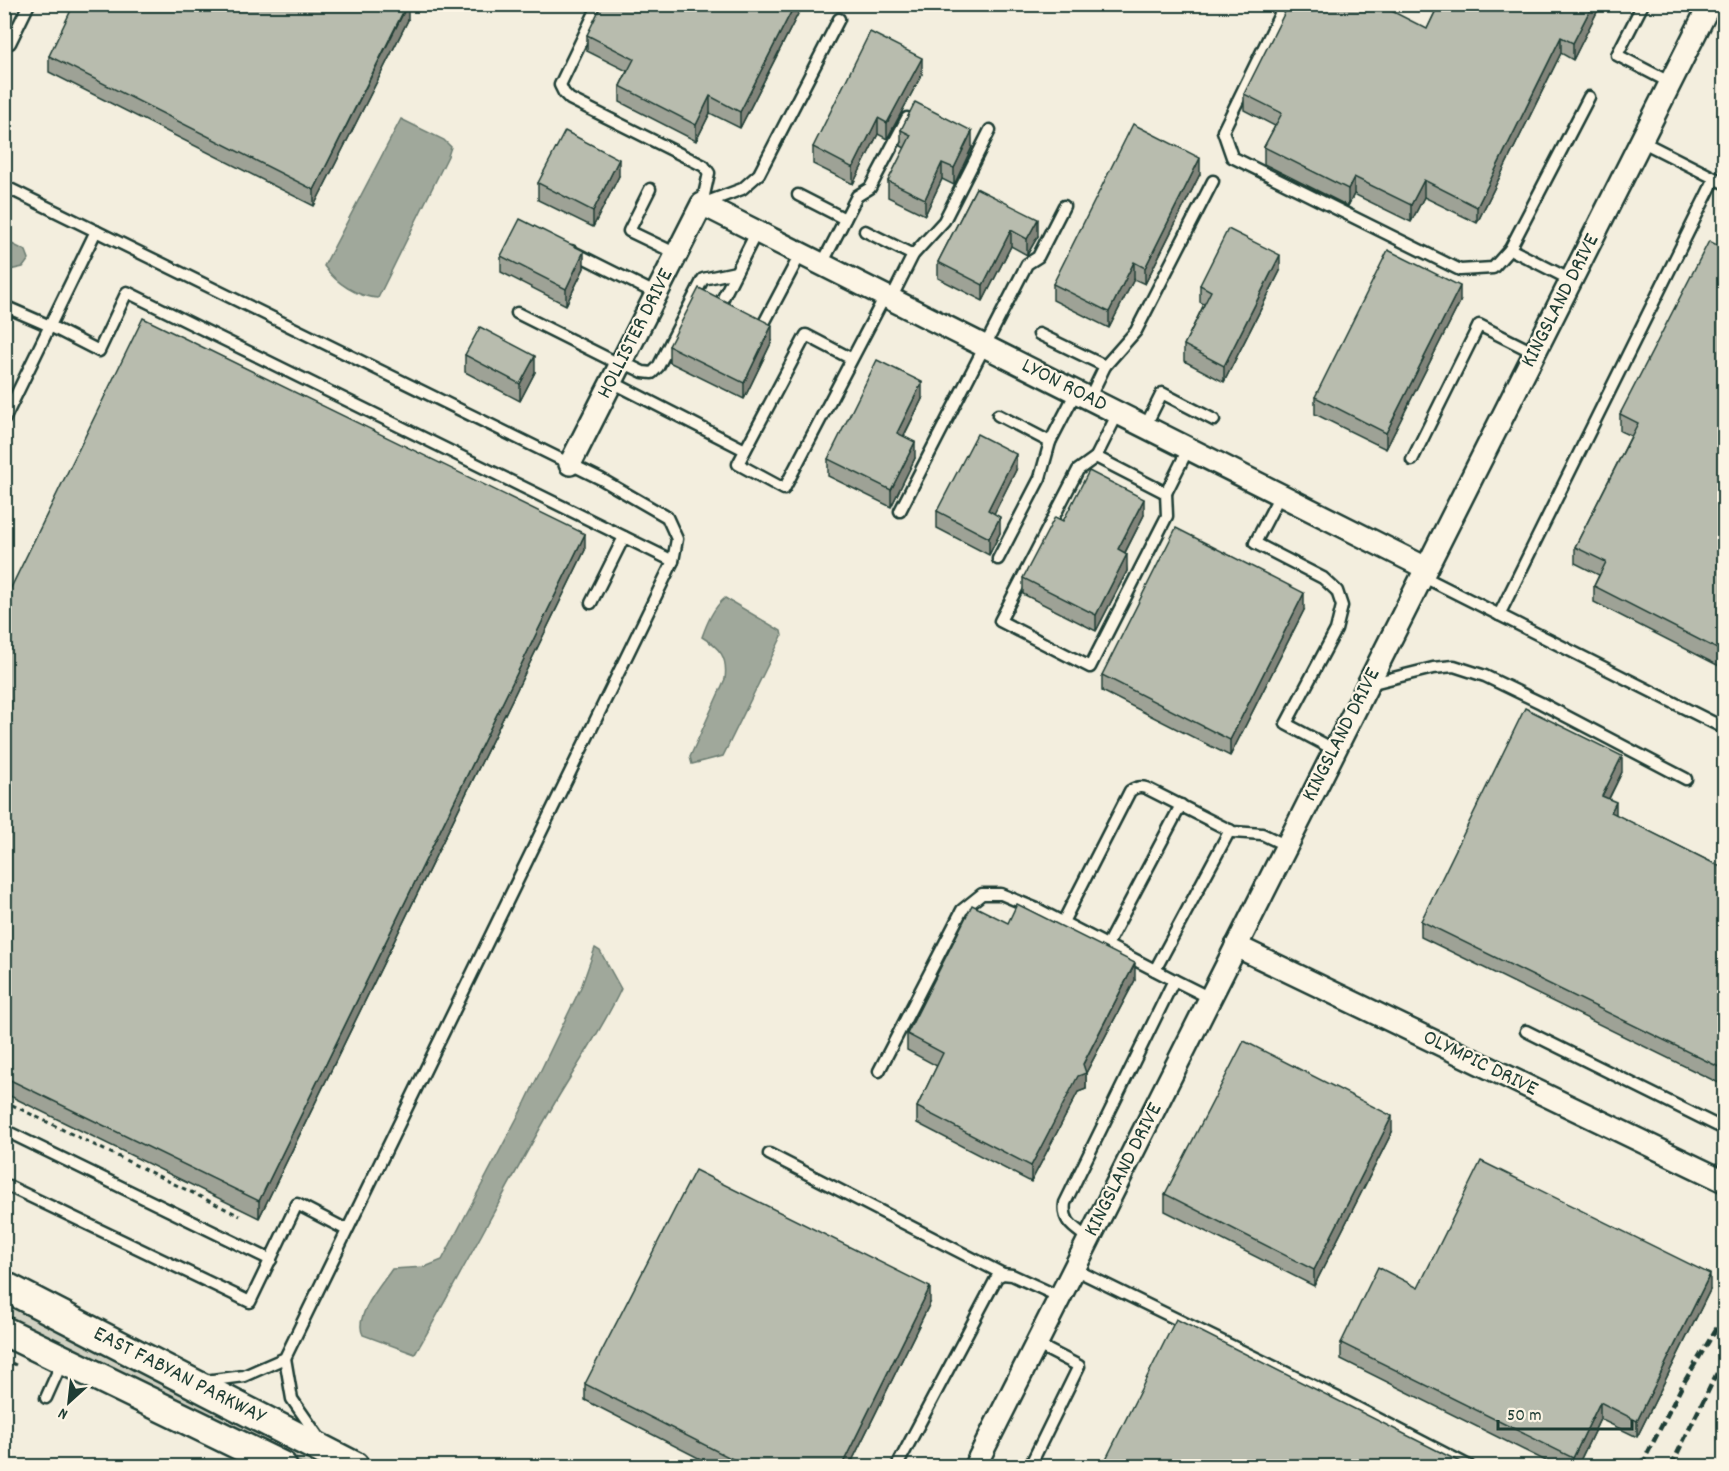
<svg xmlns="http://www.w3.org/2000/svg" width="1729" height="1471" font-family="Dekko,sans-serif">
  <rect width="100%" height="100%" fill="#f3eede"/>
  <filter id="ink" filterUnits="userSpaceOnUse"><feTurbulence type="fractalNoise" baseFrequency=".0167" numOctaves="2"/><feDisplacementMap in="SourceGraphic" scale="12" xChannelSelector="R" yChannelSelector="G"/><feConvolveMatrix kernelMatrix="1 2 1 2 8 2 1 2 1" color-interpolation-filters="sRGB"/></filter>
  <g filter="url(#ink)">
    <polygon fill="#d0d1c2" stroke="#78877b" stroke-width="1.5" points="4,1299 328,1466 308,1466 5,1318"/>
    <g fill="#a0a89b" stroke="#6c7d72" stroke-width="1.5">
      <path d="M401,119L444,140L451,147L448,156L378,298C357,297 336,283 324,266Z"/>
      <polygon points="4,240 26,251 29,259 23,267 5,271"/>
      <path d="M725,598L781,631L782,636L723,756L692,764L690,757L725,679C728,657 720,648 702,637C707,623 713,608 725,598Z"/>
      <path d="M595,948L600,951L621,989C603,1028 579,1062 557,1099C508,1183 464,1270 415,1354L363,1335C353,1316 382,1284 392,1269L425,1267L442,1260L525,1103L582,985Z"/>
    </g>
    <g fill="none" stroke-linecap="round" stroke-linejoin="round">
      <defs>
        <g id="lane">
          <polyline points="599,4 560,85 564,93 570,99 704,166 709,173 702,204 742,189 759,174 839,19"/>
          <polyline points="1285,4 1223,131 1232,157 1460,270 1493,268 1510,249"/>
          <polyline points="1643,4 1617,55 1671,83"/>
          <polyline points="10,43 29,4"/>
          <polyline points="1641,141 1724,183"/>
          <polyline points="4,186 601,479 667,517 677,539 673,561 285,1358 244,1376 205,1381"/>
          <polyline points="650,189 629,231 677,254"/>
          <polyline points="798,195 845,219"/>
          <polyline points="865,231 913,255"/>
          <polyline points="571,251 657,294"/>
          <polyline points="822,264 857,196 870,188 907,118"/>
          <polyline points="1571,280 1510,249 1589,97"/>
          <polyline points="891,299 913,255 944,221 990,130"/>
          <polyline points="720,304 757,231"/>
          <polyline points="4,306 50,326 99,351 127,292 673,561"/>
          <polyline points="517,313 621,365"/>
          <polyline points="763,325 801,253"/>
          <polyline points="1039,334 1105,366 1089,399"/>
          <polyline points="852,359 806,335 738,464 784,489 885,296"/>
          <polyline points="622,362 643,372 652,373 658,367 703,279 736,272"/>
          <polyline points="1105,366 1136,331 1213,181"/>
          <polyline points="612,382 745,450"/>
          <polyline points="1118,413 1096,457 1166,493 1188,449"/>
          <polyline points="998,415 1050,442 1076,392"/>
          <polyline points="4,420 96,231"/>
          <polyline points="1145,427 1162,393 1214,420"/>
          <polyline points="1096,457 1078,470 1000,621 1090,667 1167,516 1166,493"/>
          <polyline points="1412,460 1479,325 1535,353"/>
          <polyline points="1280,495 1255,543 1323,578 1337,591 1342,606 1336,630 1286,724 1335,750"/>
          <polyline points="900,511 1027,264 1038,257 1064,206"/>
          <polyline points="998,559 1040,478 1050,442"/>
          <polyline points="1422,576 1724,728"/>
          <polyline points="591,603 624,537"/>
          <polyline points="1499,615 1715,178"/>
          <polyline points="1369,684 1433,668 1454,666 1485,676 1541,703 1686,779"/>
          <path d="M1063,922L1130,791C1136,787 1140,786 1146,788L1233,832L1262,834L1287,846"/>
          <polyline points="1107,945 1181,805"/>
          <polyline points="1155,970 1230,830"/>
          <polyline points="1174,980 1210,998"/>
          <polyline points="1526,1031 1724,1129"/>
          <path d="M879,1071L962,910L982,894H1001L1037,909L1174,980L1065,1203C1062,1223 1075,1228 1089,1239"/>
          <polyline points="4,1130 271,1260"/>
          <polyline points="769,1154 1003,1274"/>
          <polyline points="4,1184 250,1302 297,1204 347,1230"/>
          <polyline points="1074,1269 1336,1397 1469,1466"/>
          <polyline points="285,1358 292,1399 319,1438"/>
          <polyline points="46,1398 63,1360"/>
          <polyline points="897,1466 997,1277 1003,1274 1012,1275 1060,1297"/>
          <polyline points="1030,1466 1079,1366 1036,1344"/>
        </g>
        <g id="street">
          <polyline points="570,464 702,204 1426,568"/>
          <polyline points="1236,946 1724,1181"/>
          <polyline points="975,1466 1710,4"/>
        </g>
        <g id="secondary">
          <polyline points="4,1286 354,1466"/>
          <polyline points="4,1331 282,1466"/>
        </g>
      </defs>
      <use href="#lane" stroke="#1f3d34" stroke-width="15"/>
      <use href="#street" stroke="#1f3d34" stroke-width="26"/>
      <use href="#secondary" stroke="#1f3d34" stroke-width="33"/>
      <g stroke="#1f3d34" stroke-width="3" stroke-dasharray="4.5 4.5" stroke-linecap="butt">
        <polyline points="4,1101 240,1216"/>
        <polyline points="4,1359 16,1365"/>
      </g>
      <use href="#lane" stroke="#fcf5e5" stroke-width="10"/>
      <use href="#street" stroke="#fcf5e5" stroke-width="21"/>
      <use href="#secondary" stroke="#fcf5e5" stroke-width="28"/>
      <g stroke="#1f3d34" stroke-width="4.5" stroke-dasharray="9 4.5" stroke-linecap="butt">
        <polyline points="1641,1466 1683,1384 1724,1316"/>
        <polyline points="1671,1466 1724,1359"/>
      </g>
    </g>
    <g fill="#9ea296" stroke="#1f3d34" stroke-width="1.5">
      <polygon points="803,4 740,128 710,113 696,141 620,102 620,86 627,71 587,51 587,35"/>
      <polygon points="1439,4 1601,4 1573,60 1561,53 1477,223 1424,197 1411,222 1354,194 1348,206 1264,164 1264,147 1275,126 1244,110 1244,94 1427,29"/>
      <polygon points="408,20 314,206 49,72 49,56"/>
      <polygon points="922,74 887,139 878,134 853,184 813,164 813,147"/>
      <polygon points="901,130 972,147 954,185 942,179 925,215 888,197 888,181 905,148 901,146"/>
      <polygon points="1200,174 1145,284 1134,279 1109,328 1053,300 1053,284"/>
      <polygon points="619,176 593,227 538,200 538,183"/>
      <polygon points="976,188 1038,236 1027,255 1011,246 983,301 938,278 938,262"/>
      <polygon points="1725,249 1725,669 1594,602 1594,586 1599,575 1575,563 1575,547 1631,436 1620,431 1620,414"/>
      <polygon points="501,256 584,268 566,305 501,272"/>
      <polygon points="1280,271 1224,382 1184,361 1184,345 1204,304 1200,302 1200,285"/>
      <polygon points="1460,302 1386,449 1315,414 1315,397"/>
      <polygon points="772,341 744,399 669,362 669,346"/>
      <polygon points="465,355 535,372 520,401 465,372"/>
      <polygon points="922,399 904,436 915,458 891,507 828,476 828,459"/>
      <polygon points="1016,470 994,513 1000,533 989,555 937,528 937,511"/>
      <polygon points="1144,515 1125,553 1127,571 1096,631 1023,594 1023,578 1063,521"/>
      <polygon points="585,550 259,1218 4,1093 4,602"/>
      <polygon points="1304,610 1230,756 1102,691 1102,675"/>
      <polygon points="1622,772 1609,799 1616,815 1725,869 1725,1086 1421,937 1421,921"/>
      <polygon points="1008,923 1135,980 1086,1073 1086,1089 1078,1092 1031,1182 917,1123 917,1107 937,1066 907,1050 907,1034"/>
      <polygon points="1392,1132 1314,1286 1165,1211 1165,1194"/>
      <polygon points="1418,1288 1710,1290 1637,1437 1600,1419 1577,1467 1558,1467 1341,1359 1341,1343"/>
      <polygon points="930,1303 849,1467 716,1467 585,1400 585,1384"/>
    </g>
    <g fill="#81847a" stroke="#1f3d34" stroke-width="1.5">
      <polygon points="408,4 408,20 314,206 314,190"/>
      <polygon points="795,4 803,4 740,128 740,112"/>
      <polygon points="1593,4 1601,4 1573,60 1573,43"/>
      <polygon points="1561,37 1561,53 1477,223 1477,207"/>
      <polygon points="922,58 922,74 887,139 887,123"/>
      <polygon points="710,96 710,113 696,141 696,125"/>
      <polygon points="878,118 878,134 853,184 853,168"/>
      <polygon points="972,131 972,147 954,185 954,168"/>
      <polygon points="1200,158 1200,174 1145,284 1145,268"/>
      <polygon points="619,159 619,176 593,227 593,211"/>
      <polygon points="942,163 942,179 925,215 925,199"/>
      <polygon points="1354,177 1354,194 1348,206 1348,189"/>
      <polygon points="1424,180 1424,197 1411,222 1411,205"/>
      <polygon points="1038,219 1038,236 1027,255 1027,239"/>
      <polygon points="1011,230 1011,246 983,301 983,285"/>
      <polygon points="584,251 584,268 566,305 566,289"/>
      <polygon points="1280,255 1280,271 1224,382 1224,366"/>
      <polygon points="1134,262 1134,279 1109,328 1109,312"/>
      <polygon points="1460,286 1460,302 1386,449 1386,433"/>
      <polygon points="772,325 772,341 744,399 744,383"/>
      <polygon points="535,356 535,372 520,401 520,384"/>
      <polygon points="922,382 922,399 897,449 897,433"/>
      <polygon points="915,442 915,458 891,507 891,490"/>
      <polygon points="1016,454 1016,470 988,526 988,510"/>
      <polygon points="1144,499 1144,515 1118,566 1118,549"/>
      <polygon points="1000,517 1000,533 989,555 989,538"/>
      <polygon points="585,534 585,550 259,1218 259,1201"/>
      <polygon points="1127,554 1127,571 1096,631 1096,615"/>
      <polygon points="1304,593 1304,610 1230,756 1230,740"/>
      <polygon points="1622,756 1622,772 1602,812 1602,796"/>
      <polygon points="1616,802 1616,818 1611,812"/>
      <polygon points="1135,963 1135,980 1086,1073 1086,1089 1078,1092 1031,1182 1031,1166"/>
      <polygon points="1392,1116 1392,1132 1314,1286 1314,1270"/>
      <polygon points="1710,1274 1710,1290 1637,1437 1637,1421"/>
      <polygon points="930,1287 930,1303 849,1467 841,1467"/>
      <polygon points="1600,1402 1600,1419 1577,1467 1573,1467 1573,1458"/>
    </g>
    <g fill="#b8bcae" stroke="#1f3d34" stroke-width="1.5">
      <polygon points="74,4 407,4 314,190 49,56"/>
      <polygon points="602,4 795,4 740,112 710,96 696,125 620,86 634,59 587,35"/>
      <polygon points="1289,4 1378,4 1427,29 1439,4 1593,4 1573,43 1561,37 1477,207 1424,180 1411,205 1354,177 1348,189 1264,147 1282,113 1244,94"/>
      <polygon points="870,32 922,58 887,123 878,118 853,168 813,147"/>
      <polygon points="915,102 972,131 954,168 942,163 925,199 888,181 911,135 901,130"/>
      <polygon points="1133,124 1200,158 1145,268 1134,262 1109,312 1053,284"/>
      <polygon points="565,131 619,159 593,211 538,183"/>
      <polygon points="976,188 1038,219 1027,239 1011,230 983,285 938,262"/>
      <polygon points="520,219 584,251 566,289 501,256"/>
      <polygon points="1228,229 1280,255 1224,366 1184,345 1211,291 1200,285"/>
      <polygon points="1709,241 1725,249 1725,653 1594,586 1606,562 1575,547 1638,423 1620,414"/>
      <polygon points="1388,250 1460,286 1386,433 1315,397"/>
      <polygon points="699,288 772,325 744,383 669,346"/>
      <polygon points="143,318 585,534 259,1201 4,1077 4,602"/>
      <polygon points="480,327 535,356 520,384 465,355"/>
      <polygon points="877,360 922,382 897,433 915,442 891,490 828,459"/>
      <polygon points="977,434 1016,454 988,510 1000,517 989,538 937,511"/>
      <polygon points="1089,471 1144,499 1118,549 1127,554 1096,615 1023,578 1055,517 1063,521"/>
      <polygon points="1176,528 1304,593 1230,740 1102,675"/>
      <polygon points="1525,708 1622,756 1602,796 1616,802 1611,812 1725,869 1725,1070 1421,921"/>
      <polygon points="1017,904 1135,963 1083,1064 1086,1073 1078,1076 1031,1166 917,1107 943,1053 907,1034 972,905 1008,923"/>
      <polygon points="1244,1041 1392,1116 1314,1270 1165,1194"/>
      <polygon points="1481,1161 1710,1274 1637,1421 1600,1402 1573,1458 1341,1343 1378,1267 1418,1288"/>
      <polygon points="695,1170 930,1287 841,1467 748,1467 585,1384"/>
      <polygon points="1176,1319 1470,1467 1102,1467"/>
    </g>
  </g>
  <g text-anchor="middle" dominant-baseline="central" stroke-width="4.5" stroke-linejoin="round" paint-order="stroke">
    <g font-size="22" fill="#1f3d34" stroke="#fcf5e5">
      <text transform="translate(1561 301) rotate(-63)">KINGSLAND DRIVE</text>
      <text transform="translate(636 334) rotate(-63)">HOLLISTER DRIVE</text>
      <text transform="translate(1064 386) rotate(27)">LYON ROAD</text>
      <text transform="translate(1342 735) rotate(-63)">KINGSLAND DRIVE</text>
      <text transform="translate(1480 1064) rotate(26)">OLYMPIC DRIVE</text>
      <text transform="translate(1124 1170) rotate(-63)">KINGSLAND DRIVE</text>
      <text transform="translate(179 1376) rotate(27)">EAST FABYAN PARKWAY</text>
    </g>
  </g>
  <rect width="1729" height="1471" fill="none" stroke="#fcf5e5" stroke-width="24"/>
  <rect x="12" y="12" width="1705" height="1447" fill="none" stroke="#1f3d34" stroke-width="2" filter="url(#ink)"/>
  <g transform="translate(69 1402) rotate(207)" stroke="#fcf5e5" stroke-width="4.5" paint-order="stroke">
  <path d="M0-4.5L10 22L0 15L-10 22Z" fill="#1f3d34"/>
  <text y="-9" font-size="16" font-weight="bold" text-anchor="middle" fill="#1f3d34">N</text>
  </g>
  <path d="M1498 1420v9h134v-9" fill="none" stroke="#1f3d34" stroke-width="3"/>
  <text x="1507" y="1420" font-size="18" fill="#1f3d34" stroke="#fcf5e5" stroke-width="4.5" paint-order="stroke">50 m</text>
</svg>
